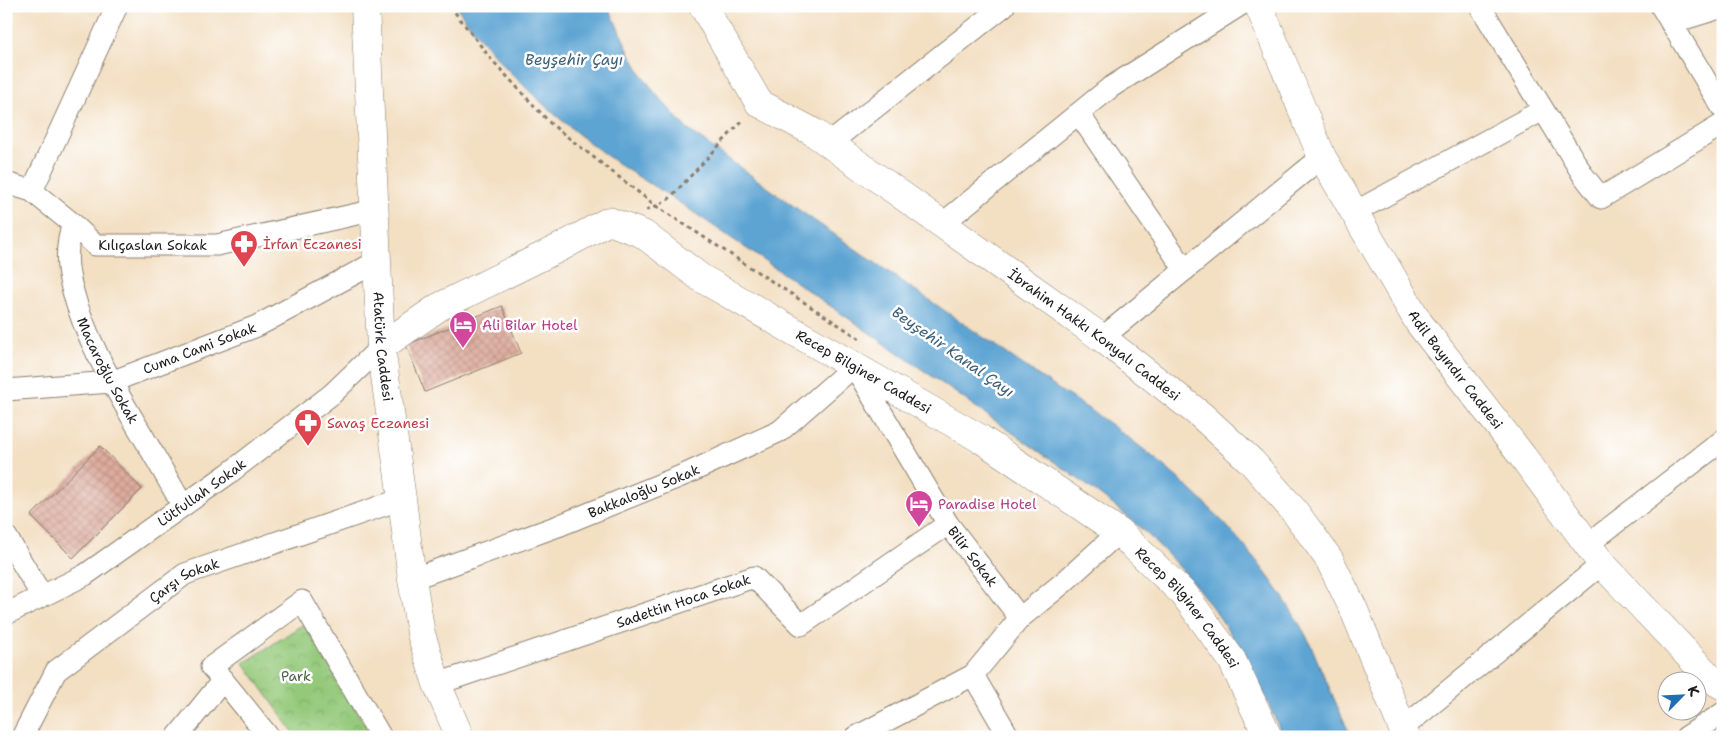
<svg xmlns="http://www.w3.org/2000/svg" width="1729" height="743" font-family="'Shantell Sans',sans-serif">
  <defs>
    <pattern id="park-crowns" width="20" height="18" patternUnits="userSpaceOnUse" patternTransform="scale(1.25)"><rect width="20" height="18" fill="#94c97a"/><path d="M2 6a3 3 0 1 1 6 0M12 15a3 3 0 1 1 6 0" fill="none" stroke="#7fac69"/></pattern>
    <pattern id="building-cross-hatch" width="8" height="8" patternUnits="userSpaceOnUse" patternTransform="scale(1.25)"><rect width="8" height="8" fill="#ddac9d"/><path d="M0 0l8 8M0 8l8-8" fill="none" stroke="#bd9387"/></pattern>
  </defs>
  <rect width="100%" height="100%" fill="#fff"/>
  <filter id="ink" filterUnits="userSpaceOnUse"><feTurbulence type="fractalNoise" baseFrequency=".02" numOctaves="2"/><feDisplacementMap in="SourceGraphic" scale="10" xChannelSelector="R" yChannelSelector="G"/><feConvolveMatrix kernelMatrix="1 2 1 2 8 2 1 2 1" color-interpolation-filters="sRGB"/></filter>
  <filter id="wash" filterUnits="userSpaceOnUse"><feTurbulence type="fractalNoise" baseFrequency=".0096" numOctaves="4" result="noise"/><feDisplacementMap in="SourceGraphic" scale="20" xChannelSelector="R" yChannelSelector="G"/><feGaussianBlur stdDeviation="1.12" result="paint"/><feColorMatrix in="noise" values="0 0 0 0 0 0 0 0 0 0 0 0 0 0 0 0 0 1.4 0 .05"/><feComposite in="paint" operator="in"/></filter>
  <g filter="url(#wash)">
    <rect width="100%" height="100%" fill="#f3dfc2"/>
    <polygon fill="url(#park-crowns)" stroke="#58724b" points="305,623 372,737 297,737 244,663"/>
    <path fill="#5da4d3" stroke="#3c6078" d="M456,6H608L630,54L641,73L655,93L687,129L799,210L1058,389C1156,451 1247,529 1304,632C1311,643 1315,656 1320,667C1330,690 1341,714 1351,737H1283C1254,669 1222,611 1170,557C1123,506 1063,469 1007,429C900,353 791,279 683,205C664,192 645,181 626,169C565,128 497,67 456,6Z"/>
    <g id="blocks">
      <g fill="url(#building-cross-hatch)">
        <polygon points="502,306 521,353 425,392 406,345"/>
        <polygon points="100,446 142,489 73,558 31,516"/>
      </g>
    </g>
  </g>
  <g filter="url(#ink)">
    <use href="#blocks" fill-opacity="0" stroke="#887e6f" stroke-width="1"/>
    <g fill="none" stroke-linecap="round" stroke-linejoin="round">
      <defs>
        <g id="minor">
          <polyline points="1480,6 1583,175 1601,198 1723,124"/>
          <polyline points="1661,6 1723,109"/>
          <polyline points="1671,23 1723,7"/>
          <polyline points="1079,114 1185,270"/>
          <polyline points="830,143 1004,6"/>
          <path id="s1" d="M6,183L32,191L73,224L95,245H217L375,210"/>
          <polyline points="32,191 117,6"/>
          <polyline points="1353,213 1543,110"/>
          <path id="s2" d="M73,224C66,244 66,267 72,288C84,334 108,376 131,416C149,446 166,476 183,506"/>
          <polyline points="942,224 1111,87 1239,6"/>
          <polyline points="1102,338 1322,157"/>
          <path id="s3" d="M6,390L111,382L257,326L378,261"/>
          <polyline points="6,536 42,596"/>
          <polyline points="1587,545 1723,440"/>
          <path id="s4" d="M412,579L558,526L686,474L780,431L854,366L948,524L1020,618L973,675L1009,737"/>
          <path id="s5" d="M6,614L85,575L228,474L332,394L381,347"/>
          <polyline points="1020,618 1064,582 1119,532"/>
          <polyline points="223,680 211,667 302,601 381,737"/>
          <path id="s6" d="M437,684L754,577L801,625L948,524"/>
          <polyline points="1403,728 1602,564"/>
          <path id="s7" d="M22,737L56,671L185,574L402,499"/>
          <polyline points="177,737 223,680 269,737"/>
          <polyline points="856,737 973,675"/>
          <polyline points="1686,737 1723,713"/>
        </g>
        <g id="tertiary">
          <path id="s8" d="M703,6L759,103L813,132L1102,338L1202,416L1252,462L1295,512L1329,559L1354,610L1406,737"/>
          <path id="s9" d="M381,347L439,307L561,247L609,221L643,234L701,278L981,439L1119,532L1184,594L1232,660L1268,737"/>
        </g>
        <g id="secondary">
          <path id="s10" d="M365,6L381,347L402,499L412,579L421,634L437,684L460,737"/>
          <path id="s11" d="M1259,6L1322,157L1419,323L1523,457L1602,564L1711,679L1723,686"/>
        </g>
      </defs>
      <use href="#minor" stroke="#887e6f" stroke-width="23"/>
      <use href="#tertiary" stroke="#887e6f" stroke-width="29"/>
      <use href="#secondary" stroke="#887e6f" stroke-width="29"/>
      <g stroke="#887e6f" stroke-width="3" stroke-dasharray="4 4" stroke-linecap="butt">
        <polyline points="450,6 491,59 551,124 656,206 862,340"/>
        <polyline points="646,210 656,206 669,199 743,120"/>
      </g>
      <use href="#minor" stroke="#fff" stroke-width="21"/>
      <use href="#tertiary" stroke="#fff" stroke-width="28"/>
      <use href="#secondary" stroke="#fff" stroke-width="28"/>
    </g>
  </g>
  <defs>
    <symbol id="pharmacy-pin" viewBox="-11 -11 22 30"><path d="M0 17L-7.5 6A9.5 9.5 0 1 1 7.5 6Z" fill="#e0444e" stroke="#fff"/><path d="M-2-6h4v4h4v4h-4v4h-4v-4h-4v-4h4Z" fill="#fff"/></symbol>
    <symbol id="hotel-pin" viewBox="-11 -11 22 30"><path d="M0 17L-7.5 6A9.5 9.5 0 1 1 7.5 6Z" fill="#d1479c" stroke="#fff"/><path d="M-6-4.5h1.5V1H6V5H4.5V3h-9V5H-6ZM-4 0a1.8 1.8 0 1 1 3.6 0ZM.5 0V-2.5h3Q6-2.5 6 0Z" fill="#fff"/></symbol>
  </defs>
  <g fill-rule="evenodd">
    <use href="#pharmacy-pin" x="228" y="228" width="32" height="43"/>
    <use href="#hotel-pin" x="447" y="309" width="32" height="43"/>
    <use href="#pharmacy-pin" x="292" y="407" width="32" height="43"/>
    <use href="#hotel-pin" x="903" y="488" width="32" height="43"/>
  </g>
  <g text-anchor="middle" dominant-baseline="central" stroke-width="5" stroke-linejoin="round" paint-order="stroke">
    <g font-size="14" fill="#1c1c1c" stroke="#fff">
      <text stroke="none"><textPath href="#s1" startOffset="168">Kılıçaslan Sokak</textPath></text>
      <text stroke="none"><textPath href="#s8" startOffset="520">İbrahim Hakkı Konyalı Caddesi</textPath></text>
      <text stroke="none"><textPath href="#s10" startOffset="341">Atatürk Caddesi</textPath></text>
      <text stroke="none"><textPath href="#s3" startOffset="200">Cuma Cami Sokak</textPath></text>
      <text stroke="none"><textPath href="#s11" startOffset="415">Adil Bayındır Caddesi</textPath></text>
      <text stroke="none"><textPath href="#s2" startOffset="155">Macaroğlu Sokak</textPath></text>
      <text stroke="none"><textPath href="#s9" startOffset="558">Recep Bilginer Caddesi</textPath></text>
      <text stroke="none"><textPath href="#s4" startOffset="248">Bakkaloğlu Sokak</textPath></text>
      <text stroke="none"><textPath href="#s5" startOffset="231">Lütfullah Sokak</textPath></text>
      <text stroke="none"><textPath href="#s4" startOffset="720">Bilir Sokak</textPath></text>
      <text stroke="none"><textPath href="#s7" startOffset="232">Çarşı Sokak</textPath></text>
      <text stroke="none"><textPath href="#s6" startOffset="260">Sadettin Hoca Sokak</textPath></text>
      <text stroke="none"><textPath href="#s9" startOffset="962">Recep Bilginer Caddesi</textPath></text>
    </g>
    <g font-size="14" fill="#be3a42" stroke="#fff" text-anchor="start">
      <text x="263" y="244">İrfan Eczanesi</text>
      <text x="327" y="423">Savaş Eczanesi</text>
    </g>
    <g font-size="14" fill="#b23c85" stroke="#fff" text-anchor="start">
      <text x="482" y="325">Ali Bilar Hotel</text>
      <text x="938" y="504">Paradise Hotel</text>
    </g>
    <g font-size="14" fill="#4c6142" stroke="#fff">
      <text x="296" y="676">Park</text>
    </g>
    <g font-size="15" font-style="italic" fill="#3c6078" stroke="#fff">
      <text x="574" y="60">Beyşehir Çayı</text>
      <text transform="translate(953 352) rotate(35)">Beyşehir Kanal Çayı</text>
    </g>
  </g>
  <rect width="1729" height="743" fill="none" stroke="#fff" stroke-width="25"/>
  <g transform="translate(1682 696) rotate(66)"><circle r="24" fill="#ffffff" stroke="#a4a4a4"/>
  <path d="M0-4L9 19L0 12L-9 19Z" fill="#1f6fb2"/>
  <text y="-8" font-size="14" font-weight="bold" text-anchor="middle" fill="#1c1c1c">K</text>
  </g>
</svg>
